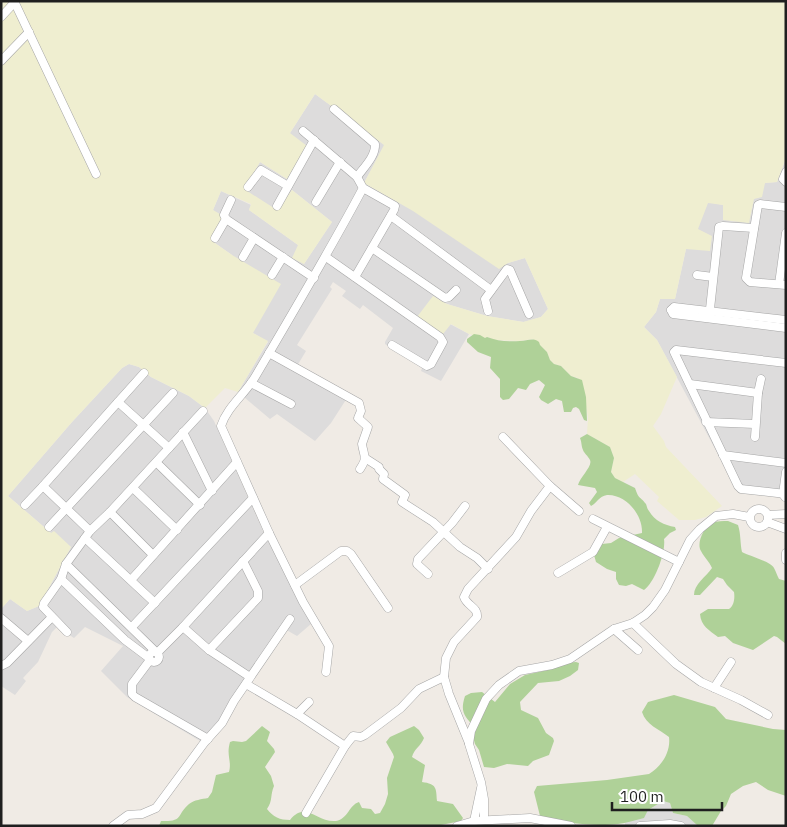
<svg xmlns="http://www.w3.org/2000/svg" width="787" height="827" font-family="'IBM Plex Sans',sans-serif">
  <rect width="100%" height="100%" fill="#f0ebe5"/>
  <g fill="#dddcdc">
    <polygon points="315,94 385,145 364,183 508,263 525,258 548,309 541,317 524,322 487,316 447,304 433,296 450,324 469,334 441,381 421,371 422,368 385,344 385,342 393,328 363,305 360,309 342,296 346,291 333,282 330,287 332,289 297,345 306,351 297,366 349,395 331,423 315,441 277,414 270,419 238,392 268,342 253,333 232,255 212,241 223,221 213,210 221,191 251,205 249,210 298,245 304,264 332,222 292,190 277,211 243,189 260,162 287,179 290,133"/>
    <polygon points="786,158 786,496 738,492 657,340 644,327 656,312 660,299 675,299 686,249 697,229 708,202 723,205 754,199 765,183 777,182"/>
    <polygon points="129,364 139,367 151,377 189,396 205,408 214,421 263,531 311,624 297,636 283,628 220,722 200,741 127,697 101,671 123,646 85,627 74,638 57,627 52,632 38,662 23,678 26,681 15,695 1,686 1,609 10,599 27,611 39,606 71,547 51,533 8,496 72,422 122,368"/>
    <polygon points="663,801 670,803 673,813 687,816 698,826 625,826 625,822 632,820"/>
  </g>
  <polygon fill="#efeed0" points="1,1 786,1 786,158 777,182 765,183 762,197 754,199 749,223 723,220 723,205 708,203 698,229 712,236 710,251 686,249 675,299 660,299 656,312 644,327 657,340 677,377 661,414 653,426 664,441 666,447 722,506 706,517 695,520 679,520 657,501 659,497 635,474 623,482 615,478 611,472 614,458 610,447 587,434 588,417 585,401 586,397 578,378 571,376 561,366 554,364 550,360 547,352 533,339 519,341 494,340 488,337 486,339 469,334 451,324 443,334 417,317 433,296 447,304 487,316 523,322 541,317 548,309 525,258 508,263 499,269 413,211 364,183 384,145 315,94 290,133 307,146 287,179 260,162 244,189 277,210 292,190 332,222 304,264 292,258 298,245 249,210 251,204 221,191 213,210 220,214 223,221 212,241 232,255 281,284 253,333 268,341 238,392 225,388 205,408 189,396 151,377 139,367 129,364 122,368 72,422 8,496 51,533 54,531 71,547 39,606 27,611 10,599 1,609"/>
  <g fill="#afd198">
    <path d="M474,334L480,335L485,338L487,337C497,341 509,342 520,341C527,341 533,337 539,342L540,345L547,352L550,360L554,364L561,366L571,376L582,380L586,397L587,421L584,420L579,409L576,407L573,408L571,412H564L562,401L556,399L548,404L541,400L539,397L545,385L539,380L530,384L526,390L518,388L509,399L503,400L500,397V379L490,368L491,357L478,352L467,342V339Z"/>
    <path d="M587,434L610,447L614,458L611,472L615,478L635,488C639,500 640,496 646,504C647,506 647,509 649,511C655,521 664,525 675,527L676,530L670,533L664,539C666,552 655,582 644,590L632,584L626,586L619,585L616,579V572L607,569L596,562L594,555L602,544L611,543L619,538L642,533C643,515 626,494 607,495C599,496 597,503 591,506L589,503L597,492L595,488L578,485C580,477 593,466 590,460C588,456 584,453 583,450C581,445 582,443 580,438Z"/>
    <path d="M728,521L738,525C741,534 740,543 742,552C749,556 770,561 774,568C776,572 777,575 779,579L786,581V644L777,637L774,636L753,650L733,643L725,636L718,637C709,630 701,626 700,614L708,609H729C734,606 735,598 734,592L727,585L723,579L717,577L700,595H694C694,584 706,577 712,568C709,561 704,557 701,551C696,543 704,527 712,523C717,521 723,521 728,521Z"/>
    <path d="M576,662L579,663L578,670L570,676L559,681L538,683L520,702L521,710L538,718L546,733L553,738L554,741L549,755L533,761L528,766L507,764L494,768L484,767L479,750L475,744L473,737L474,727C464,715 460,712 465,696L471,693L482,692L495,702L510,684L525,675L552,669L565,663Z"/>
    <path d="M674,695L715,707L726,719L773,729L786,730V796L768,790L756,782L743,786L731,794L726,806L721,811L712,826H698L687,816L673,813L670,803L663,801L648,810L644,818C635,820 626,823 618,824C595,827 562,823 540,816L534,792L537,786L607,780L649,774C661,767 671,752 669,737C659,729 646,725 642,712L648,702Z"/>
    <path d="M262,726L270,732L267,741L274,749L275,752L265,767L271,776L274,786C270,795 273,800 267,809C273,817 280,820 290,820C306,800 317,823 336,821C348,819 349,805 359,802L362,808L371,809L375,814L380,813L385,804L388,794L387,778L394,757L393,754L386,742L390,737L414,726L419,730L424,738C421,746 414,749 412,757L425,765L422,782C437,784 436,788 437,801L453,804L463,818L461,821L436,826H159L161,821C184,822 176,815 189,804C194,800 202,799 208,798L212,792L216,775L229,772C232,760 226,756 230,742L233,741L242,742L246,741Z"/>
  </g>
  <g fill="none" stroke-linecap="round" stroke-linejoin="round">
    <defs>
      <g id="minor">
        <polyline points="14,1 96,174"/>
        <polyline points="1,17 14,3"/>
        <polyline points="1,61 29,32"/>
        <path d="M334,109L375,144C376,156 364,167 357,177"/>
        <polyline points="303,131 357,177 363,188 395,206 394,210 355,277"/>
        <polyline points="786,172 783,179 786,182"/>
        <polyline points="248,187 261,170 288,186"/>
        <polyline points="231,200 224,215 226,219 314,278"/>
        <polyline points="316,202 340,162"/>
        <polyline points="277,206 314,140"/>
        <polyline points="786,207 760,204 758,205 746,278 750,282 786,285"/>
        <polyline points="391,216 491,290"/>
        <polyline points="215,238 226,219"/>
        <polyline points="372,248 445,298 449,297 456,290"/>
        <polyline points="243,257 254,238"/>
        <polyline points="326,257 440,337 443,342 431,364 427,366 392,345"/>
        <polyline points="272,275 283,257"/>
        <polyline points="697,275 713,277"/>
        <polyline points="779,284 786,233"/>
        <polyline points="671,310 673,314 786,328"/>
        <polyline points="671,310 674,307 786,320"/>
        <polyline points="488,311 485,299 507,269 510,270 529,314"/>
        <polyline points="709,318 719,227 723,226 754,228"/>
        <path d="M269,353L359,403L361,411L358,418L368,427L362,444C364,457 368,457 360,469"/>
        <polyline points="786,363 676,350 674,352 738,486 741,489 786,494"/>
        <polyline points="251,383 291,404"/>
        <polyline points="690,384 758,393"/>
        <polyline points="118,402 144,373"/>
        <polyline points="706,422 755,424"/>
        <polyline points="183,432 212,491"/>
        <polyline points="755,437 758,393 761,379"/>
        <polyline points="723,455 786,463"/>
        <polyline points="365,458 379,467 379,469 384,474 383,479 405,495 402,502 433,522 460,547 477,558 488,569"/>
        <polyline points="157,463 200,505"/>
        <polyline points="550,486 579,511"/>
        <polyline points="133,488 177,530"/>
        <polyline points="785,497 783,494 786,472"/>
        <polyline points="25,505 43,486"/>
        <circle cx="759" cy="518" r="9"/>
        <polyline points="110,512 153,555"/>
        <polyline points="768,515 786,514"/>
        <polyline points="593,519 679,562"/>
        <polyline points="767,522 786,529"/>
        <polyline points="49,527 173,393"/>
        <polyline points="90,531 43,486 118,402 169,448"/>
        <path d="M269,533L221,426C227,407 245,394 255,377C292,314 329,252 363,188"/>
        <polyline points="85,538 155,603"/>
        <polyline points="786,553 786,560"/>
        <polyline points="66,564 156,652"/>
        <polyline points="558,573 593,552 607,527"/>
        <polyline points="428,574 417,564 418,559 452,523 465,506"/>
        <polyline points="61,579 125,640 149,658"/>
        <polyline points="131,580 237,462"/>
        <polyline points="295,585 341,551 347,551 351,554 388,608"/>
        <polyline points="1,618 28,641"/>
        <polyline points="633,623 676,664 701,682 741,700 768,715"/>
        <polyline points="132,627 253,498"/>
        <polyline points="183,627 209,650 250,677"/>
        <polyline points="614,629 638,650"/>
        <polyline points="67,632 43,607 44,603 61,579 66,564 90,531 110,512 203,411"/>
        <polyline points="209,650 258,598 258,591 243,561"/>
        <circle cx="154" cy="657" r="5"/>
        <polyline points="157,653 183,627 269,533 303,602 329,646 326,672"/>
        <polyline points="150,660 132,684 132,694 135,697 208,739"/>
        <polyline points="1,666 7,663 52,617"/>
        <polyline points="246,684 297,714 345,746"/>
        <polyline points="714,688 731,662"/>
        <polyline points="297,714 309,702"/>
        <path d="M469,743L449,694L444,677L446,658L454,642L477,617C478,607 467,606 464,597L468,589L516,537L531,511L550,486L503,437"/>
        <polyline points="306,813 345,746 353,736 361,737 365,735 401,708 419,689 444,677"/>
        <polyline points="484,820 484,799 481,782 469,744 471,731 486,699 499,685 519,671 552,665 570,659 614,629 633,623 645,615 653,607 665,590 690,540 700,529 716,516 733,514 749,517"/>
        <polyline points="474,821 481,788"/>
        <polyline points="113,826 128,815 142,814 156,808 204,743 222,723 234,701 290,619"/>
        <polyline points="457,826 474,821 530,818 571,826"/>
        <polyline points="640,826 670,824 681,826"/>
      </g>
    </defs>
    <use href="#minor" stroke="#a6a6a6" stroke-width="9"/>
    <use href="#minor" stroke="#fff" stroke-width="8"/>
  </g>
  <rect width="787" height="827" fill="none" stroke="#1f1f1f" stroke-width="5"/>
  <path d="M612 802v8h110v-8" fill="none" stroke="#1f1f1f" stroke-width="2.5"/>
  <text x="620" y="802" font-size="15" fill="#1f1f1f" stroke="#ffffff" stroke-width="4" paint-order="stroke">100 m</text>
</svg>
